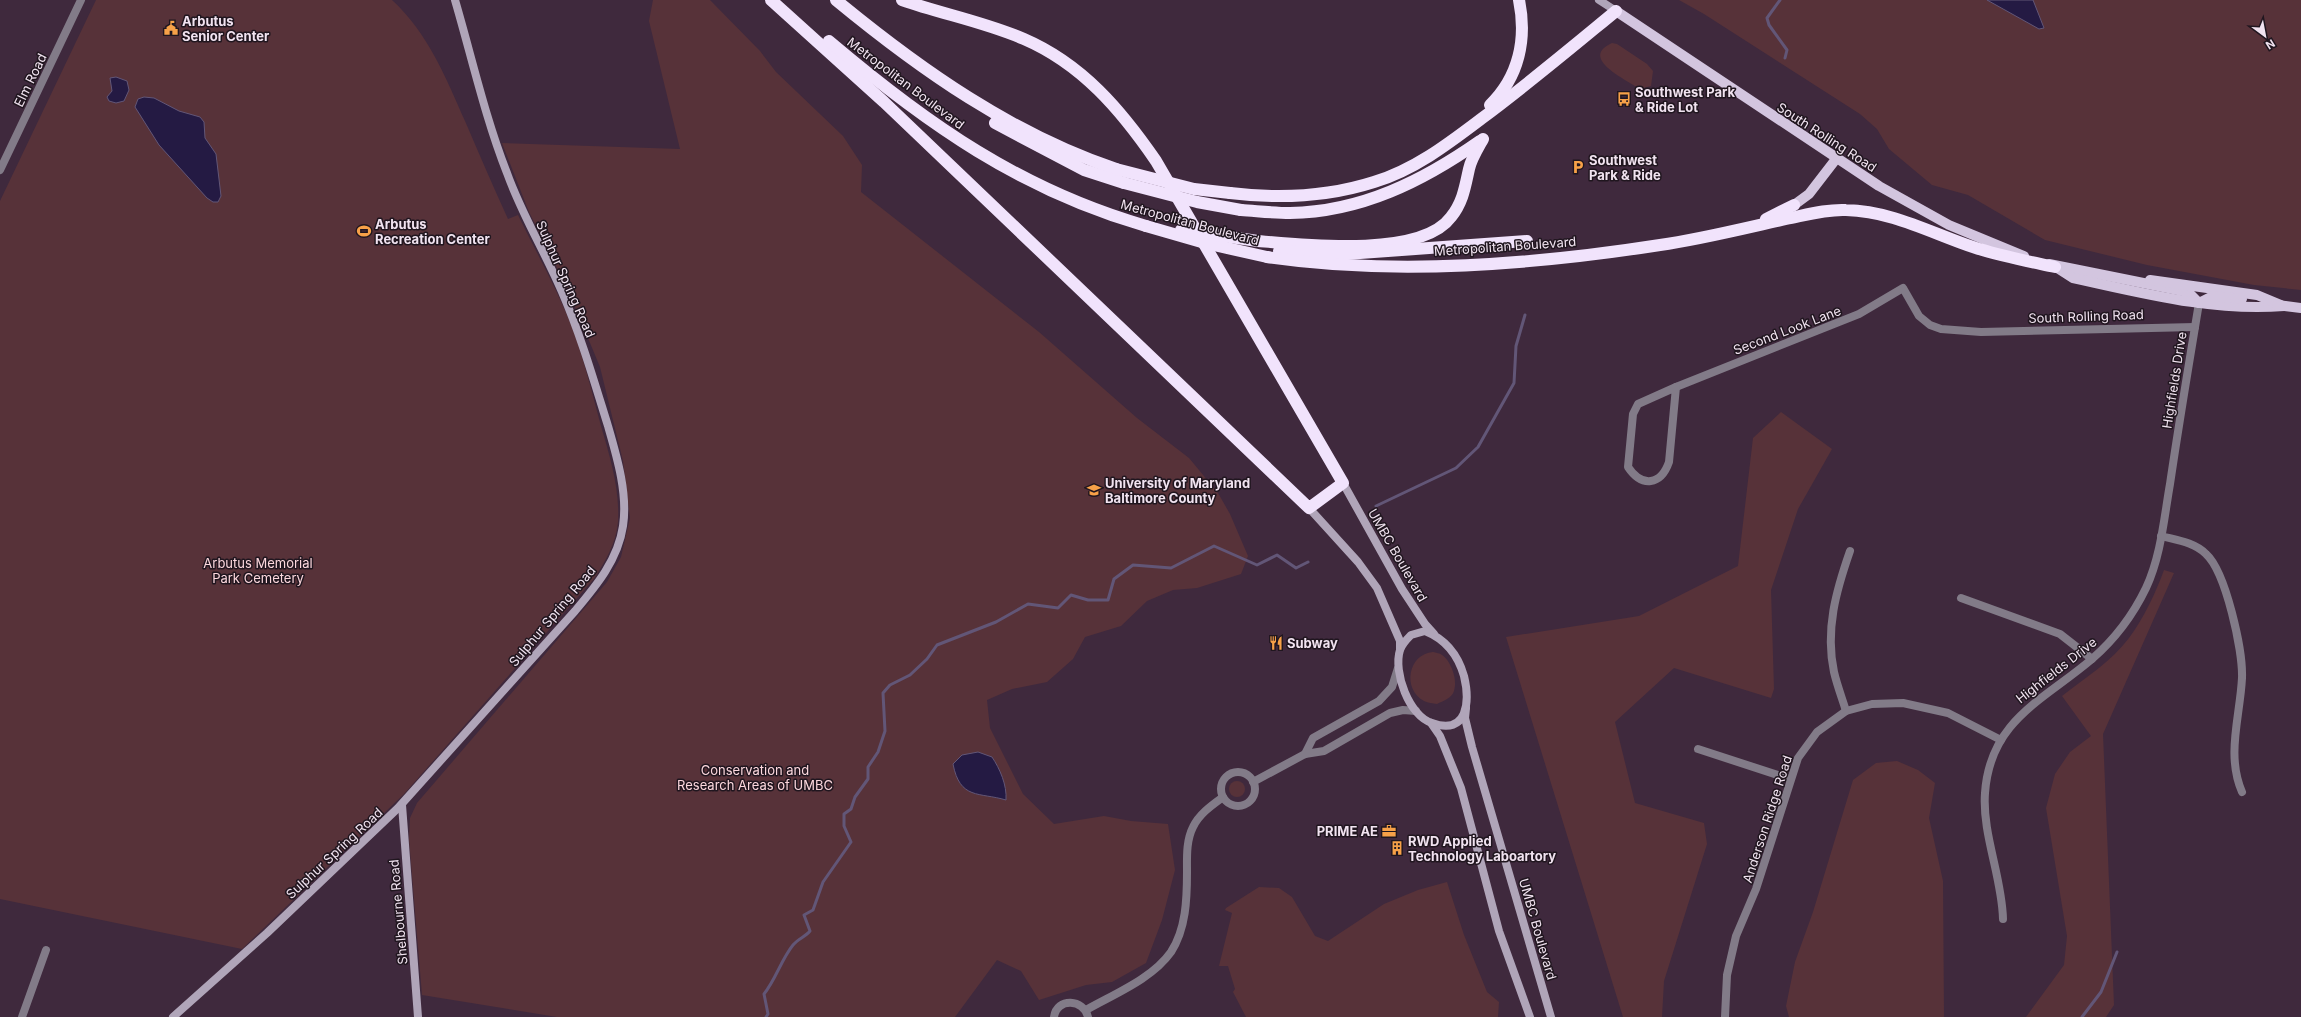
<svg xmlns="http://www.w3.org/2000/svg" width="2301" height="1017" font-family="Inter,sans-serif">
  <rect width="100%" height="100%" fill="#3f293d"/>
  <g fill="#573239">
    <path d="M96,0H392C428,33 446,78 465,121C479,154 493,186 508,219L518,215C536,252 557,289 572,327C584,359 592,393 601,426C610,457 620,489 618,522C616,544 605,562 593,580L404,794L242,949L0,899V201Z"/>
    <polygon points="653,0 710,0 760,51 776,72 843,136 862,165 861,192 1039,332 1137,418 1189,458 1218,493 1230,514 1248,556 1241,574 1197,588 1173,590 1147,601 1121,626 1085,637 1073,659 1047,682 1012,689 987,700 990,728 1023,794 1054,824 1104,816 1131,821 1168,824 1175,870 1162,920 1146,963 1112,982 1086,985 1039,1000 1021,971 997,960 955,1017 557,1017 422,995 409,839 410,818 417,803 607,582 621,557 630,518 623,461 600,367 568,290 529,212 502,143 680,149 649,21"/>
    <polygon points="1679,0 2301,0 2301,290 2254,285 2147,265 2045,240 1968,195 1932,185 1889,149 1877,129 1860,114 1704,14"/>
    <path d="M1612,43L1617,44L1647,64L1653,71L1651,86L1640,89C1627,80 1578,58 1612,43Z"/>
    <polygon points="1781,412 1832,449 1798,509 1771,590 1774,689 1771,698 1674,668 1615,722 1635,803 1704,823 1707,844 1664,981 1662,1017 1623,1017 1506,637 1639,616 1738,566 1753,438"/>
    <path d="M2164,570L2174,573L2103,734L2114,1005L2106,1017H2026L2064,965L2067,936L2046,808L2055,774L2070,752L2091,736L2062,696C2085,678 2112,661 2129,638C2144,618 2156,592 2164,570Z"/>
    <path d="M1433,652C1436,653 1440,653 1442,655C1451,661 1458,680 1454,691C1452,698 1443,701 1437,704C1433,703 1428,703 1424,701C1402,689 1408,654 1433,652Z"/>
    <polygon points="1897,761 1918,770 1935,783 1929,818 1943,881 1944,1017 1789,1017 1786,1006 1795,962 1813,912 1853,780 1876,763"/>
    <circle cx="1237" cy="789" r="8"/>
    <polygon points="1447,882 1464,935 1487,992 1499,1002 1498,1017 1246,1017 1233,992 1235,989 1228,966 1219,966 1232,913 1225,910 1226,908 1259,887 1279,888 1292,897 1315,936 1328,941 1384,904 1418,890"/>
  </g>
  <g fill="#241a43" stroke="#625677">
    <polygon points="1987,0 2033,0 2044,28 2039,29"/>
    <polygon points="116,77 127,81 129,90 124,101 116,103 109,101 107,97 112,91 110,78"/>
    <polygon points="144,97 154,98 179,111 200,117 204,122 205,138 216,154 221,196 218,202 213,202 207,198 159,145 135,107 138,99"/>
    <path d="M978,752L992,757C1000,769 1007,785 1006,800C979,792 960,800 953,764L962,755Z"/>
  </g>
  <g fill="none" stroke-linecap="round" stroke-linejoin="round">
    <g stroke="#625677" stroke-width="3">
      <polyline points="1780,0 1767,18 1769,25 1787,50 1785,58"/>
      <polyline points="1376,506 1456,468 1478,447 1514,383 1516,346 1525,315"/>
      <path d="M766,1017L768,1014L764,994C776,979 781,960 793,945C798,939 805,937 810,931L804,915L813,910L823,882L851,842L844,826V814L851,809L855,797L868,779V767L878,752L885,731L883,693L890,685L910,675L927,659L937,645L996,622L1028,604L1058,608L1071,595L1088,600H1108L1114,579L1133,565L1171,568L1214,546L1257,565L1277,555L1296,568L1308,562"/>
      <polyline points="2082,1017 2101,992 2117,952"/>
    </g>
    <g stroke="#827b88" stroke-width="8">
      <polyline points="0,170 81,0"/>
      <polyline points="1676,387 1859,314 1903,288 1919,316 1930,325 1941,329 1981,332 2195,327"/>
      <path d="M1676,387L1669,462C1661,485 1642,488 1628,467L1633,414L1638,404Z"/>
      <path d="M2161,536C2176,540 2194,542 2206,554C2226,572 2243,651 2242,678C2240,717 2226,755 2242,792"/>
      <polyline points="1961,598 2060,634 2092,659"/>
      <path d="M1846,711C1842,698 1837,685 1834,672C1825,630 1836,591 1850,551"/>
      <polyline points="1698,749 1790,779"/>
      <polyline points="1305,754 1313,738 1379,701 1392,687 1398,668"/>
      <circle cx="1238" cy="789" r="17"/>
      <polyline points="1253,782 1305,754 1324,751 1390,713 1403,710 1416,711"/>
      <path d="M2003,919C2002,877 1982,834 1985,793C1990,720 2044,700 2092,659C2115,639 2133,615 2146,588C2161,556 2164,518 2170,484C2179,423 2189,363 2199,303"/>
      <path d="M1086,1010C1114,994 1152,979 1171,952C1186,929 1187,899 1187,872C1187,857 1186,841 1193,827C1199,814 1212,805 1223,797"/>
      <polyline points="22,1017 46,950"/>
      <path d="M1054,1017C1057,997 1084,999 1088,1017"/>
      <polyline points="1725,1017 1727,975 1736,936 1756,889 1798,758 1817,732 1846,711 1872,704 1903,703 1948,713 2001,740"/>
    </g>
    <g stroke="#b0a5b9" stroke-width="8">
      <polyline points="1599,0 1616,11"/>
      <polyline points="1343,483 1402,589 1425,624 1434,634"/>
      <polyline points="1309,508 1358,562 1377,588 1400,641 1400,649"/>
      <path d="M1425,631C1445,639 1458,655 1464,676C1470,701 1468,736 1432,723C1409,716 1393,672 1400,650C1402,644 1407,639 1411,635Z"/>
      <polyline points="1466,708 1465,718 1472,747 1551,1017"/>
      <polyline points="1431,723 1440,736 1461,788 1499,931 1530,1017"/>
      <polyline points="402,805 418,1017"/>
      <path d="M173,1017L267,933L398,808L575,611C596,586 618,560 623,526C628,494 617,457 608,426C594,381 581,336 562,292C545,252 522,215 507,173C485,117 472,58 455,0"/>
    </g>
    <g stroke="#d3c5df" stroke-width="10">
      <polyline points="1616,11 1879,186 1949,225 2024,256"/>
      <polyline points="1794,205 1809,194 1836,159"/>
      <polyline points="2049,264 2188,292 2199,303"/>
      <path d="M2059,269L2073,278C2142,293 2214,312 2284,306"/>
      <polyline points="2150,280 2257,295 2281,305"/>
      <polyline points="2199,303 2213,296 2242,299"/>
      <polyline points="2277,305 2301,308"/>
    </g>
    <g stroke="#f1e3fc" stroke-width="12">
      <path d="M771,0L884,102L1309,508L1343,483L1156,161C1121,110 1082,64 1024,39C985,22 942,14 902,0"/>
      <path d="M836,0C921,70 1012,134 1116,169"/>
      <path d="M829,41C927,124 1021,190 1146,226"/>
      <path d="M1490,105C1519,77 1527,39 1519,0"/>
      <polyline points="995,123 1084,170 1124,183"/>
      <path d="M1230,193C1279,199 1327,197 1374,182C1414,170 1448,144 1481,119C1527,85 1571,48 1616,11"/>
      <path d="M1241,210C1257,211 1274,213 1290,213C1361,212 1423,181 1480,141"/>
      <polyline points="1766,219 1794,205"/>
      <path d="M1258,241C1303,245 1421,258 1451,217C1463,202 1465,187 1469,169C1471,159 1478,148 1483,139"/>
      <polyline points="1279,251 1346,254 1527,241"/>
      <path d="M1267,257C1395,276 1532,265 1660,245C1702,239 1745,228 1786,219C1806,215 1826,209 1846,210C1892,211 1931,233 1973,247C2000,256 2027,261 2055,267"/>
    </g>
    <g stroke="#f1e3fc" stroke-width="12">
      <polyline points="1116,169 1194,189 1230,193"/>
      <polyline points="1124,183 1197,202 1241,210"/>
      <polyline points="1146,226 1205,243 1267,257"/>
      <polyline points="1181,230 1258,241"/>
    </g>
  </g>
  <defs>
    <symbol id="civic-bare" viewBox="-9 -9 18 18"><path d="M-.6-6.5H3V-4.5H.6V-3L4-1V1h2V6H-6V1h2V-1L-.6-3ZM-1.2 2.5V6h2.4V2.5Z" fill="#f7a148" stroke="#20161f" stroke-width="2.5" paint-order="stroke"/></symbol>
    <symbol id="bus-bare" viewBox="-9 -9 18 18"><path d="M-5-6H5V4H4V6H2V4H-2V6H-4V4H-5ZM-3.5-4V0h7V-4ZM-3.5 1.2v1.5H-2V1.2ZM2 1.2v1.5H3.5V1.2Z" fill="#f7a148" stroke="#20161f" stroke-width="2.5" paint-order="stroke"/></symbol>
    <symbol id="parking-bare" viewBox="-9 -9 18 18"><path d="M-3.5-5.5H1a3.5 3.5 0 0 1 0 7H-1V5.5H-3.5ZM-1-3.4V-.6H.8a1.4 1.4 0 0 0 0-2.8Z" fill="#f7a148" stroke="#20161f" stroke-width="2.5" paint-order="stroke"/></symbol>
    <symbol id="stadium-bare" viewBox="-9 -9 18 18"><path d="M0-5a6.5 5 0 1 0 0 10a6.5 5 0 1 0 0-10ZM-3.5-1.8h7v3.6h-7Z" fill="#f7a148" stroke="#20161f" stroke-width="2.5" paint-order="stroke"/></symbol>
    <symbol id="university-bare" viewBox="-9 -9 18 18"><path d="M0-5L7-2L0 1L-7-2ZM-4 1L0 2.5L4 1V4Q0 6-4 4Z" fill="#f7a148" stroke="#20161f" stroke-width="2.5" paint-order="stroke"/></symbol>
    <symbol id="restaurant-bare" viewBox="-9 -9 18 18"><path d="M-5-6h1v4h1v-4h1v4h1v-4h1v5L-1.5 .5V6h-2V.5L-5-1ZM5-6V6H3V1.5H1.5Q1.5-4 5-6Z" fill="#f7a148" stroke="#20161f" stroke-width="2.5" paint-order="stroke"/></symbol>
    <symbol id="office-bare" viewBox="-9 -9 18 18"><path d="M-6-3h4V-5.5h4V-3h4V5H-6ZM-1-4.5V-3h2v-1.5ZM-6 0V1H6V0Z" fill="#f7a148" stroke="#20161f" stroke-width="2.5" paint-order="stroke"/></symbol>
    <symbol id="building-bare" viewBox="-9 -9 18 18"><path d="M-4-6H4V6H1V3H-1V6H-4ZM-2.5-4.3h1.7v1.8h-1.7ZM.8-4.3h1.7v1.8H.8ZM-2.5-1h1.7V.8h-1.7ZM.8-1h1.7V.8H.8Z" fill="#f7a148" stroke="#20161f" stroke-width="2.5" paint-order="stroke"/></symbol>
  </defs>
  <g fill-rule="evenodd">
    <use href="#civic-bare" x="161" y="18" width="20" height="20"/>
    <use href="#bus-bare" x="1614" y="89" width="20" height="20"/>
    <use href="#parking-bare" x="1568" y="157" width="20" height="20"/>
    <use href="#stadium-bare" x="354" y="221" width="20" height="20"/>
    <use href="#university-bare" x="1084" y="480" width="20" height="20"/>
    <use href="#restaurant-bare" x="1266" y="633" width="20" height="20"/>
    <use href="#office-bare" x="1379" y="821" width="20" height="20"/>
    <use href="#building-bare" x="1387" y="838" width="20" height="20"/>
  </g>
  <g text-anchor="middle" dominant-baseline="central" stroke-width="3" stroke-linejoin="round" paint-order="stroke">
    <g font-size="13" font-weight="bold" fill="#f1e3f0" stroke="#20161f" text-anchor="start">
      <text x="182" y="21">Arbutus<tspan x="182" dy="15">Senior Center</tspan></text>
      <text x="1635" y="92">Southwest Park<tspan x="1635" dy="15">&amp; Ride Lot</tspan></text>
      <text x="1589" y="160">Southwest<tspan x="1589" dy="15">Park &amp; Ride</tspan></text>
      <text x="375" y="224">Arbutus<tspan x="375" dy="15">Recreation Center</tspan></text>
      <text x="1105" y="483">University of Maryland<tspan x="1105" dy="15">Baltimore County</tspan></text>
      <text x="1287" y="643">Subway</text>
      <text x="1378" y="831" text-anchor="end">PRIME AE</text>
      <text x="1408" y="841">RWD Applied<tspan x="1408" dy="15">Technology Laboartory</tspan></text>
    </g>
    <g font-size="13" fill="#f1e3f0" stroke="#20161f">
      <text transform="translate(30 80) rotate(-64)">Elm Road</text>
      <text transform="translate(906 83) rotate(37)">Metropolitan Boulevard</text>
      <text transform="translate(1827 137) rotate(33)">South Rolling Road</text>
      <text transform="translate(1190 222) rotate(15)">Metropolitan Boulevard</text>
      <text transform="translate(1505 246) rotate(-4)">Metropolitan Boulevard</text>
      <text transform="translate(566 279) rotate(66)">Sulphur Spring Road</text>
      <text transform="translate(2086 316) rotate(-2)">South Rolling Road</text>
      <text transform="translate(1787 330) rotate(-21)">Second Look Lane</text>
      <text transform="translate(2174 380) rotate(-81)">Highfields Drive</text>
      <text transform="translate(1398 555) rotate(60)">UMBC Boulevard</text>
      <text transform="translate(552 616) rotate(-50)">Sulphur Spring Road</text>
      <text transform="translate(2056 670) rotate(-38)">Highfields Drive</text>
      <text transform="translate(1767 819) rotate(-72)">Anderson Ridge Road</text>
      <text transform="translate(334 853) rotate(-43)">Sulphur Spring Road</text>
      <text transform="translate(398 912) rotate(-95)">Shelbourne Road</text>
      <text transform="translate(1538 929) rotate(74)">UMBC Boulevard</text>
    </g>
    <g font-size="13" fill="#fcd7dd" stroke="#20161f">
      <text x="258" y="563">Arbutus Memorial<tspan x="258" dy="15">Park Cemetery</tspan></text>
      <text x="755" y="770">Conservation and<tspan x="755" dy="15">Research Areas of UMBC</tspan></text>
    </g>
  </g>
  <g transform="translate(2265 36) rotate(148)" stroke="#20161f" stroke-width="3" paint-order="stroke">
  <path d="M0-3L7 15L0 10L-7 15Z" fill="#f1e3f0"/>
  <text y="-6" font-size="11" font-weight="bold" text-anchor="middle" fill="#f1e3f0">N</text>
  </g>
</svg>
